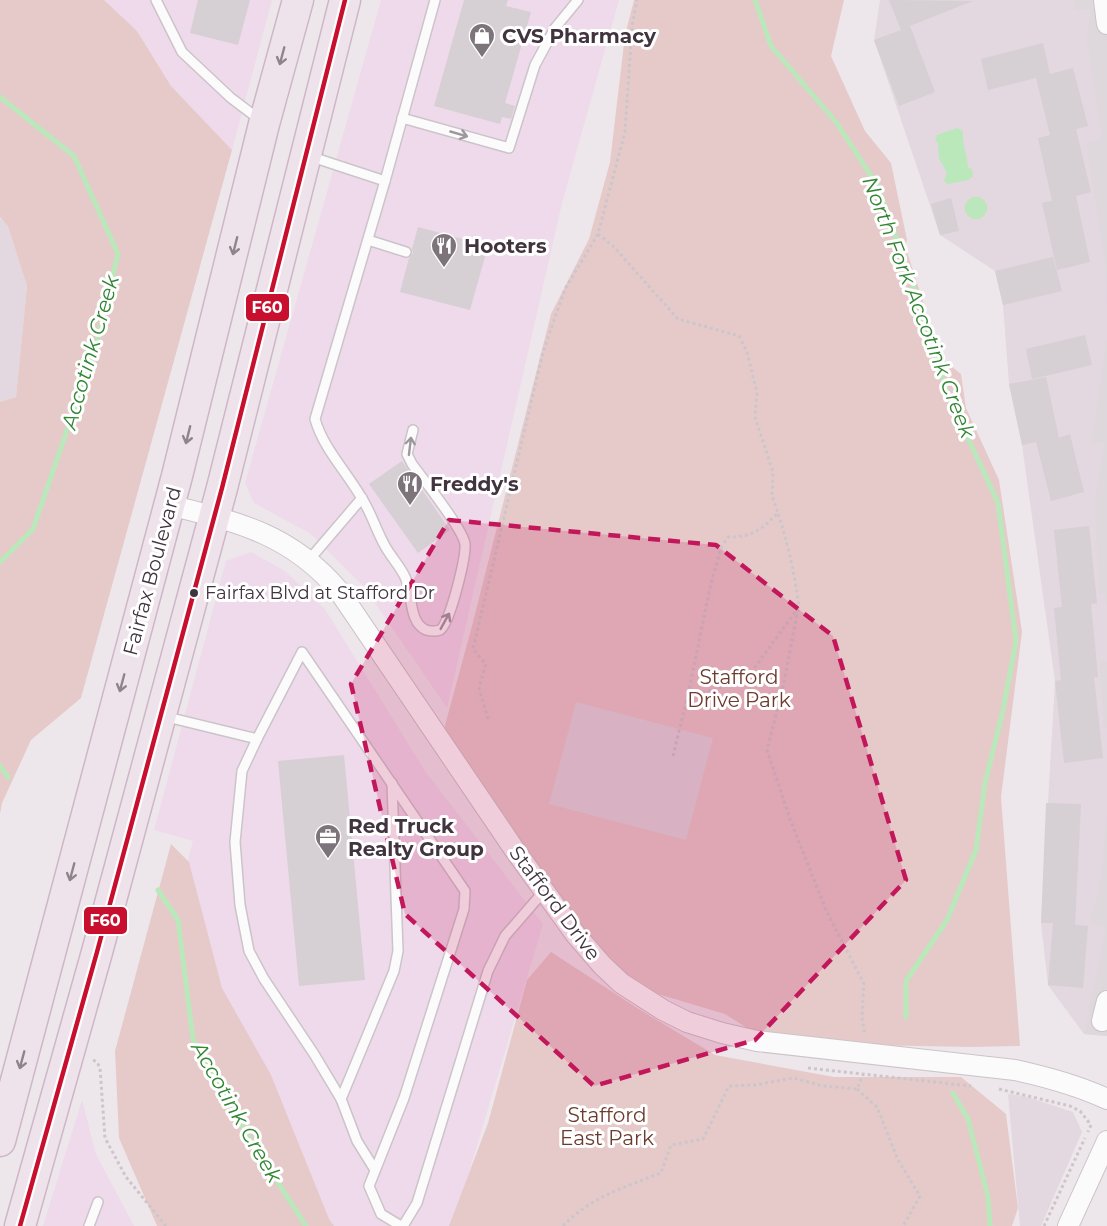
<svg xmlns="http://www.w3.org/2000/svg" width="1107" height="1226" font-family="Montserrat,sans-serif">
  <rect width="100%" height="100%" fill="#ede7eb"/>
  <g fill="#e3d7e0">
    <polygon points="880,0 1107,0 1107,1036 1084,1034 1048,985 1041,923 1055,681 1022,445 1009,384 1003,305 995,271 940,235 874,40"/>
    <polygon points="0,218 8,225 27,286 16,397 0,402"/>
    <polygon points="1008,1094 1024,1096 1073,1112 1082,1132 1041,1226 1020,1226"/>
  </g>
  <g fill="#efdaeb">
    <polygon points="104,0 272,0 232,150 171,86 137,31"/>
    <polygon points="381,0 619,0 562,203 447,708 364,587 311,534 254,503 245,483"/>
    <polygon points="251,552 285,571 325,609 425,771 543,924 453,1226 232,1226 164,950 193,841 154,830 226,561"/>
    <polygon points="82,1100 96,1154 134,1226 43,1226"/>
  </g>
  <g fill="#e6caca">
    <polygon points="0,0 104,0 137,31 171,86 232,150 81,698 31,740 2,803 0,814 0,402 16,397 27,286 8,226 0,217"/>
    <polygon points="634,0 844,0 831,56 865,131 891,163 907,240 905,246 937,344 944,360 961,374 966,408 999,480 1022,632 1001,797 1020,1046 971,1047 866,1045 755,1033 725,1014 621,983 441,740 472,626 551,314 589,239 610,162 625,35"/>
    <polygon points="171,844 189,862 222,988 271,1075 329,1219 334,1226 157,1226 119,1138 115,1051"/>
    <polygon points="551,952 637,1008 715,1055 834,1077 961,1077 1006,1114 1018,1208 1012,1226 449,1226 488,1123 527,980"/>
  </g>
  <g fill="#ded8dc">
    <polygon points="1074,0 1107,0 1107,307 1106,267 1086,143 1102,139 1087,39 1091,9 1076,10"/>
    <polygon points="1107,339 1107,608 1105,593 1099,594 1095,502 1104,443 1091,443"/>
    <polygon points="1099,661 1107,661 1107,727 1104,728"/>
    <polygon points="576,702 713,738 686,840 549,804"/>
    <polygon points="1107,814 1107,1036 1084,1034 1106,927 1089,922 1098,894 1103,860"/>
  </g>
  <g fill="#bae8ba">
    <path d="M957,128L963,131C962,144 967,154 968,167L972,170L973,176L968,180L948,184L944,181L947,173L939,158L938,143L935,139L937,135Z"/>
    <circle cx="976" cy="208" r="11"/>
  </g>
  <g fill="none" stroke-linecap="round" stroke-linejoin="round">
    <g stroke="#bae8ba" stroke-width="5">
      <polyline points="755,0 771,46 836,122 877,185 907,267 948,395 998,503 1016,641 1003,710 985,783 976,850 947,920 906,981 906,1017"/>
      <polyline points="0,97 74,156 118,254 95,349 33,529 0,562"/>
      <polyline points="0,766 8,777"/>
      <polyline points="158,890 178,920 193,1039 251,1141 306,1226"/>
      <polyline points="953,1093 968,1119 988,1197 990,1226"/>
    </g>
  </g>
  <g fill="#d6cfd4">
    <polygon points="198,0 250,0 238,45 190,33"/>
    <polygon points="464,0 508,0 506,6 531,12 505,103 515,106 511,119 502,117 500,124 434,106"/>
    <polygon points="889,0 973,1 902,29 910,26 935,92 899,106 874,40 901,30"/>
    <polygon points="1043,43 1050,74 1073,68 1088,126 1076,129 1091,192 1076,196 1090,262 1057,270 1042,203 1052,201 1038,138 1050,135 1036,78 988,90 981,59"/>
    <polygon points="951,198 959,231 940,235 931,204"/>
    <polygon points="418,227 488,246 470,310 400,292 409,258 413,253 412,249"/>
    <polygon points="1053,257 1062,291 1003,305 995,271"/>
    <polygon points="1085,335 1092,365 1032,379 1026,349"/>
    <polygon points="1046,377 1059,438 1070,434 1084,492 1051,501 1036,442 1022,445 1009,384"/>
    <polygon points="402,461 450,530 418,553 369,484"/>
    <polygon points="1089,526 1097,603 1091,604 1098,677 1094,677 1103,758 1064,763 1055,681 1061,680 1054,608 1062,607 1054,530"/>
    <polygon points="344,755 365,980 299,986 278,761"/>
    <polygon points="1046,803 1081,804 1075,925 1088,926 1083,988 1048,985 1053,923 1041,923"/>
  </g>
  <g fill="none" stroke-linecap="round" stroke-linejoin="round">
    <defs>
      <g id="service">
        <polyline points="156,0 182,52 231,98 260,120"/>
        <polyline points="402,118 509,148 535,65 555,28 578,0"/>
        <path d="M309,156L385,181L315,419C323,448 346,471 361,497C371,512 376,530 385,546C391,557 400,566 405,577C413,593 408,622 426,630C430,631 435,632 440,630C450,624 466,557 465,544C463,529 423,479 412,464L407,454L413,430"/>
        <polyline points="385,181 435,0"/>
        <polyline points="368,240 406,252"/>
        <polyline points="309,560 362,498"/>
        <polyline points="163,716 257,739 302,652 465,891 464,909 404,1098 369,1186 381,1214 401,1226"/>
        <polyline points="257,739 242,771 235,842 240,905 249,951 264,979 314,1054 341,1099 357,1141 375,1170"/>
        <polyline points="341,1099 394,971 398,951 392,783"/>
        <polyline points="89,1226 98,1202"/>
        <polyline points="403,1226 417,1203 488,971 505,936 544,891"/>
      </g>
      <g id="minor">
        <polyline points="1104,0 1107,24"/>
        <path d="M169,505C238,522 291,534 339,591L514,849L576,935L602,965L621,983L663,1010L687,1022L722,1033L757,1041L1015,1070C1047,1077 1077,1085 1107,1099"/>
        <polyline points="1102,1021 1107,1001"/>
        <polyline points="1068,1226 1107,1141"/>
      </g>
      <g id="primary">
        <polyline points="0,1141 177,476 264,124 298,0"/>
        <polyline points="20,1226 97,952 222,488 345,0"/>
      </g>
    </defs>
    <use href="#service" stroke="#cbc4c9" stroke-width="12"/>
    <use href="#minor" stroke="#cbc4c9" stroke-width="22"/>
    <use href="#primary" stroke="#ceb6c7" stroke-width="33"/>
    <g stroke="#ccc6cb" stroke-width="3" stroke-dasharray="3 3" stroke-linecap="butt">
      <path d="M598,234L613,246L678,319L739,336L747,352L757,393L755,417L773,472L772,496L778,513C761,530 753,537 728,537L721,548L711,583L689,690L700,693L716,689L747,678L799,607C795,575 788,544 778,513"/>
      <polyline points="798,609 783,687 767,750 790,819 826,910 864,984 862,1017 865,1035"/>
      <polyline points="488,719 479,688 486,664 473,649 543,352 565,289 598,234 625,132 632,26 637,0"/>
      <polyline points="673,756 689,690"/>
      <polyline points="93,1060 97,1062 100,1068 105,1138 126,1177 166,1226"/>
      <polyline points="808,1068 971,1086"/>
      <polyline points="857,1089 877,1107 898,1160 920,1196 903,1226"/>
      <polyline points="999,1089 1070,1106 1080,1111 1091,1125 1088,1132"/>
      <path d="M563,1226C589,1198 627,1186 661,1173L671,1145L703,1139L729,1086L755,1085L793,1078L823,1086L857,1089L863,1075"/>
      <polyline points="1044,1226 1085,1138"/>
    </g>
    <use href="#service" stroke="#fcfbfc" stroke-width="9"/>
    <use href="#minor" stroke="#fcfbfc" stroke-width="20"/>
    <use href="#primary" stroke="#efe3eb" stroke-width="30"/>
    <defs>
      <polyline id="bus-1" points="20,1226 97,952 222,488 345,0"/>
    </defs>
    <use href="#bus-1" stroke="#fff" stroke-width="9"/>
    <use href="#bus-1" stroke="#c8102e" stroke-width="4.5"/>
  </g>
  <defs><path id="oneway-shaft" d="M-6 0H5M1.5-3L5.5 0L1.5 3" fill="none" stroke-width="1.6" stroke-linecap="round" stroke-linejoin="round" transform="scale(1.5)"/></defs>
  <g stroke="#8f838c">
    <use href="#oneway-shaft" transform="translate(282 56) rotate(105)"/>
    <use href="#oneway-shaft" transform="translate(235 246) rotate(104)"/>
    <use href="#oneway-shaft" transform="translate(188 435) rotate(104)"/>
    <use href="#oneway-shaft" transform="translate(122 683) rotate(105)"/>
    <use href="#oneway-shaft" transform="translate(72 872) rotate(105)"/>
    <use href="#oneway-shaft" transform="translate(22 1060) rotate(105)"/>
  </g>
  <g stroke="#9e989e">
    <use href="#oneway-shaft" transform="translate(459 134) rotate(16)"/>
    <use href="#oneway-shaft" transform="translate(410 446) rotate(-83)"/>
    <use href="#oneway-shaft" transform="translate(445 621) rotate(-61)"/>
  </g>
  <path fill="#c2185b" fill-opacity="0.2" stroke="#c2185b" stroke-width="4.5" stroke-dasharray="12 8" stroke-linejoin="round" d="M449,520L716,545L833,636L906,880L755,1040L594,1086L405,914L351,684Z"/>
  <defs>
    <symbol id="shop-pin" viewBox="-11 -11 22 30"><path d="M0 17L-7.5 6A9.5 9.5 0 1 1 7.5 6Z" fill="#7d737b" stroke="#fff"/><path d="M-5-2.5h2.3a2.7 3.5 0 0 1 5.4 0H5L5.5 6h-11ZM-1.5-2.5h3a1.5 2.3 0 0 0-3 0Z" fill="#fff"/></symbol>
    <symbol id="restaurant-pin" viewBox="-11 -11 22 30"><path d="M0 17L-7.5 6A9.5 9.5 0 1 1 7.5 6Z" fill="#7d737b" stroke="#fff"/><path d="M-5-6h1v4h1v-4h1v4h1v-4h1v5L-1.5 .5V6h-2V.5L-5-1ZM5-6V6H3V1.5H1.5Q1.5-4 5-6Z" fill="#fff"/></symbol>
    <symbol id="office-pin" viewBox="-11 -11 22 30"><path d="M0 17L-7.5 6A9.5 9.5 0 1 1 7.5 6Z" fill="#7d737b" stroke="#fff"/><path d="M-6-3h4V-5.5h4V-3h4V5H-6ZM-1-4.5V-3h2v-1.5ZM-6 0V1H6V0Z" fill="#fff"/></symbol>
  </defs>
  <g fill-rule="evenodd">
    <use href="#shop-pin" x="467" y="21" width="30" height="40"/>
    <use href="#restaurant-pin" x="429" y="231" width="30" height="40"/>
    <use href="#restaurant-pin" x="395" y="469" width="30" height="40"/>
    <use href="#office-pin" x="313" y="822" width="30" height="40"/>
  </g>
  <circle fill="#41343f" stroke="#fff" stroke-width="2" cx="194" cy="593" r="5"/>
  <g text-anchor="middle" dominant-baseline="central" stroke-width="6" stroke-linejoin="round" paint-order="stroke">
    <g font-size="18" fill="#41343f" stroke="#fff" text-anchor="start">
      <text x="205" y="593">Fairfax Blvd at Stafford Dr</text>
    </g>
    <g font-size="20" font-weight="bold" fill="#41343f" stroke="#fff" text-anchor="start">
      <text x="502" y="36">CVS Pharmacy</text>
      <text x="464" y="246">Hooters</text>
      <text x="430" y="484">Freddy's</text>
      <text x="348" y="826">Red Truck<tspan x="348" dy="23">Realty Group</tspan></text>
    </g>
    <g font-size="20" fill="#41343f" stroke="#fff">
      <text transform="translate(152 571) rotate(-75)">Fairfax Boulevard</text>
      <text transform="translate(555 903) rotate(53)">Stafford Drive</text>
    </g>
    <g font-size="20" fill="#6d3b2e" stroke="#fff">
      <text x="739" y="677">Stafford<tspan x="739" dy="23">Drive Park</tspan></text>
      <text x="607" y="1115">Stafford<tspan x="607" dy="23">East Park</tspan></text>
    </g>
    <g font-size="21" font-style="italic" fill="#308632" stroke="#fff">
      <text transform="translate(919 307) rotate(69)">North Fork Accotink Creek</text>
      <text transform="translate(90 352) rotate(-74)">Accotink Creek</text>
      <text transform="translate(237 1112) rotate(60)">Accotink Creek</text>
    </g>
  </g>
  <g stroke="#fff" stroke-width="2">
    <rect x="245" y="293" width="45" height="29" rx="6" fill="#c8102e"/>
    <rect x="83" y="906" width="45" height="29" rx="6" fill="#c8102e"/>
  </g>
  <g font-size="16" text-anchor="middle" font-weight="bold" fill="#fff">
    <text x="267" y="313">F60</text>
    <text x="105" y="926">F60</text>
  </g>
</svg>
